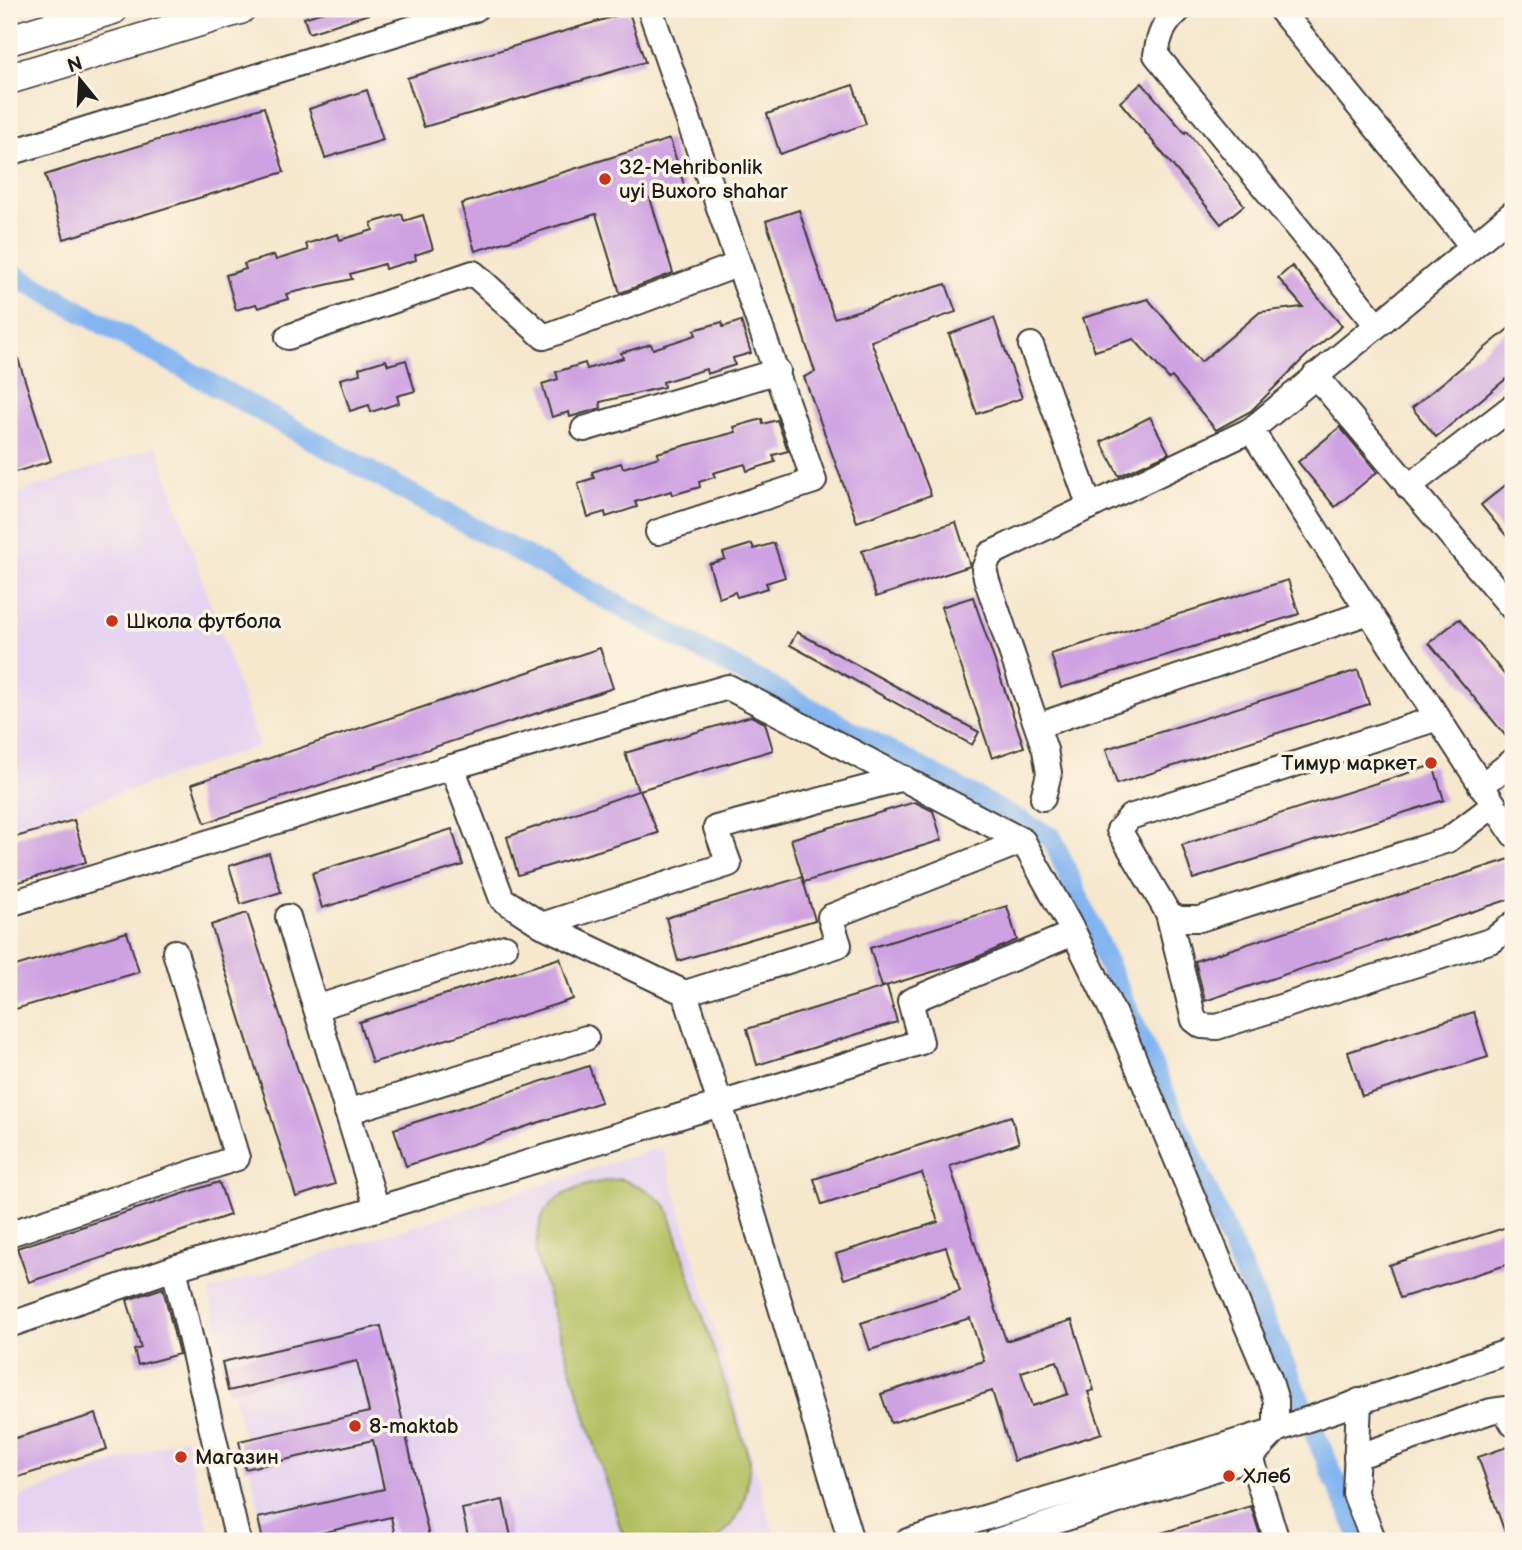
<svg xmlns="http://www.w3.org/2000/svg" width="1522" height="1550" font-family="'Balsamiq Sans',sans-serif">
  <rect width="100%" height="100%" fill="#fcf5e5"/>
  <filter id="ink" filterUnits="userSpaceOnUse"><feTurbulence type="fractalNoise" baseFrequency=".0143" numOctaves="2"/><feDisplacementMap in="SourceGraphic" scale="14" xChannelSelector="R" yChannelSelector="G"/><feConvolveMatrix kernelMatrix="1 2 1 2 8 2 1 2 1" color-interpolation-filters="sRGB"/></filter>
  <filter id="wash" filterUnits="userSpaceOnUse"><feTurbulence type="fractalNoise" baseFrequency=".00686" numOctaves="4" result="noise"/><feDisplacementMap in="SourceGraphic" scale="28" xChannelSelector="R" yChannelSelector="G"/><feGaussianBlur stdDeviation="1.57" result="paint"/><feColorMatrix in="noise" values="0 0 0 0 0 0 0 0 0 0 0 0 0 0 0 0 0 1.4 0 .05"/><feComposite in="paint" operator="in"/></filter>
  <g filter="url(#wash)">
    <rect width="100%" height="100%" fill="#f6e7cd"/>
    <g fill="#e4d3f1">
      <polygon points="157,446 259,746 9,831 9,496"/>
      <polygon points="662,1147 776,1541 267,1541 209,1291"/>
      <polygon points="185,1437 212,1541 9,1541 9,1501"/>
    </g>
    <path fill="#b2bf61" stroke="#676e3e" stroke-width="2" d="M621,1179L647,1190L667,1206L750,1461C746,1498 745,1516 715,1541H640L622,1533L535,1253C538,1242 538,1225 543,1215C558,1188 595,1182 621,1179Z"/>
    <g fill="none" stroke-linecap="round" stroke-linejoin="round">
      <polyline stroke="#84b5f0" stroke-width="21" points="9,272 407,492 1052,838 1362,1541"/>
    </g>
    <g id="blocks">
      <g fill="#cea1e2" fill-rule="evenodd">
        <polygon points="332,9 374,9 375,12 309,33 304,18"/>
        <polygon points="629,12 645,62 424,127 407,78"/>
        <polygon points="1142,83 1185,133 1187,131 1244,205 1221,224 1120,102"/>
        <polygon points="853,85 866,124 780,154 767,114"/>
        <polygon points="367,90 383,140 325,158 309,109"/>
        <polygon points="264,107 284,172 64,239 45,175"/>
        <polygon points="670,139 685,188 650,198 673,273 620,293 596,214 475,251 461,204"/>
        <polygon points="799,210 834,318 946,284 956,312 871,341 931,495 857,522 804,377 815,372 766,221"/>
        <polygon points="402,214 404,221 423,215 433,249 415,255 416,260 385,269 384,264 350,274 352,279 286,294 288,299 258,308 256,304 236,310 226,275 246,269 244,264 274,255 276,260 308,250 306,244 338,234 340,240 373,230 371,223"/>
        <polygon points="1292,266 1342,326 1308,354 1251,411 1216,430 1172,377 1169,379 1134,339 1095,351 1083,318 1148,299 1201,362 1260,312 1303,307 1278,278"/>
        <polygon points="994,318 1022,398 977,414 949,334"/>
        <polygon points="741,321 751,353 733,358 735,365 707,374 706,369 663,382 664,387 600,402 601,408 570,417 569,412 552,417 542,384 558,379 556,372 585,363 587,369 623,358 621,353 651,344 653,349 696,335 694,330 722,322 723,327"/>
        <polygon points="1513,325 1513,373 1436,437 1412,408"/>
        <polygon points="9,340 12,340 51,461 9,474"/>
        <polygon points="386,360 388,365 406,360 415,391 397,396 399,403 371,412 369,405 350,411 340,379 360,374 359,368"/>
        <polygon points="1150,417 1169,453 1119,476 1101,442"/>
        <polygon points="762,419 763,424 777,420 788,451 773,455 775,462 747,471 745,464 713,473 715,477 699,482 700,487 672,495 671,491 635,502 637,507 606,517 605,512 588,517 578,483 594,478 592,472 621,463 623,468 659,457 657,453 736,432 734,427"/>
        <polygon points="1340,427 1377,472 1335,507 1298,462"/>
        <polygon points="1513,479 1513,544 1481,505"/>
        <polygon points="956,522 970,566 876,597 862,551"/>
        <polygon points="774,543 785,577 766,583 768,588 737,597 735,592 719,598 709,564 725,559 723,553 752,544 754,549"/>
        <polygon points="1288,580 1299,614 1061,688 1051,654"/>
        <polygon points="973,597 1024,747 992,758 941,607"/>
        <polygon points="1459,619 1513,685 1513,745 1429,643"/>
        <polygon points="797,632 979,732 972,745 790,645"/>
        <polygon points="600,648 613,688 205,823 192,784"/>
        <polygon points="1358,670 1369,704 1117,784 1106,749"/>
        <polygon points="751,716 765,723 773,750 640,790 658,833 518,875 507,837 638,791 625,753"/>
        <polygon points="1433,765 1444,800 1193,879 1182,845"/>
        <polygon points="915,802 933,811 942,840 804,882 791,839"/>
        <polygon points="74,820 86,862 9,885 9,839"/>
        <polygon points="452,829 463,865 322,908 312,873"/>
        <polygon points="269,853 281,892 241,904 229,866"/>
        <polygon points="1513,858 1513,898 1205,1001 1195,961"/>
        <polygon points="802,877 815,920 678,961 666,918"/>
        <polygon points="1007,906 1017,940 966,962 882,987 870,948"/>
        <polygon points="247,913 335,1184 296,1197 211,925"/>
        <polygon points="127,932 139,972 9,1011 9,968"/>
        <polygon points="560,958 573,999 372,1063 359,1022"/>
        <polygon points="887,986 897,1022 757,1065 747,1029"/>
        <polygon points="1474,1012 1488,1057 1362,1096 1348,1052"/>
        <polygon points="589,1066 601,1102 406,1166 394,1129"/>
        <path d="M1011,1116L1019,1143L950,1166L1006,1341L1072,1320L1094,1390L1088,1392L1102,1433L1014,1461L992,1391L891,1423L881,1394L984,1361L970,1318L870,1350L861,1323L960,1291L946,1247L844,1279L836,1254L938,1222L922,1173L822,1205L814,1179ZM1057,1361L1068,1394L1032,1406L1021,1372Z"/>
        <polygon points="219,1182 230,1215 29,1282 17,1248"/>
        <polygon points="1513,1225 1513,1263 1400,1298 1389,1265"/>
        <polygon points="163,1288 179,1354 138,1365 134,1350 141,1348 127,1300"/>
        <polygon points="381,1326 430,1541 396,1541 391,1517 286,1541 263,1541 258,1518 384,1489 373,1440 245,1469 239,1441 369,1412 357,1361 228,1391 222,1362"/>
        <polygon points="96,1414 107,1449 9,1480 9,1440"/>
        <polygon points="1513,1445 1513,1541 1508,1541 1478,1457"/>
        <polygon points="503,1500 512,1541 469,1541 462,1509"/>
        <polygon points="1251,1506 1262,1541 1149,1541 1148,1537"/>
      </g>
    </g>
  </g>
  <g filter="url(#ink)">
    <use href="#blocks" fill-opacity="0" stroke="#3d3a37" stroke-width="2"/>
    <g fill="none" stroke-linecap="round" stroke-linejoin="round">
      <defs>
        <g id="minor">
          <polyline points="650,9 814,481 658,532"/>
          <path d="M1180,9C1164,23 1159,34 1156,55L1377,325"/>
          <polyline points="1280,9 1472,246"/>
          <polyline points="9,153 475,9"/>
          <polyline points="288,337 473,273 544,337 737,265"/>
          <polyline points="1031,345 1090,507"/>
          <polyline points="1315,375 1513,609"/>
          <polyline points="584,429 778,371"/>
          <polyline points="1251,430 1513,834"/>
          <polyline points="1408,487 1513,406"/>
          <polyline points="1438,718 1130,817 1119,830 1168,913 1179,919 1200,919 1448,840 1494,805"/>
          <polyline points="1037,726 1369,612"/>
          <polyline points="1481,786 1513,761"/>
          <polyline points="1043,798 1049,773 1045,750 987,581 984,569 990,554 1251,430 1513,213"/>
          <polyline points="9,904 452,767"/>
          <polyline points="1168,913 1194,1020 1202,1026 1217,1027 1493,940 1513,924"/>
          <polyline points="288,917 377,1209 720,1104 685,993 839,945 830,917 1023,841"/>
          <polyline points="542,925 502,899 452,767 728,687 1023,841 1074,933 1125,1037 1269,1378 1276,1401 1276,1430 1251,1457 997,1541"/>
          <polyline points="685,993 542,925 729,864 716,828 904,778"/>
          <polyline points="316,1008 505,947"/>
          <polyline points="347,1112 586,1038"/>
          <polyline points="9,1234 237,1158 175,952"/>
          <polyline points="174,1268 238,1541"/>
          <polyline points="9,1325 174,1268 377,1209"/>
          <polyline points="1359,1401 1355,1494 1374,1541"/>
          <polyline points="1251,1457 1277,1541"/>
          <polyline points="1356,1457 1491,1411 1504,1409 1513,1424"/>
          <polyline points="851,1541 720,1104 921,1042 910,1001 1074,933"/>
          <polyline points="908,1541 1276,1430 1513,1350"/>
        </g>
        <g id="major">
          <polyline points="9,40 113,9"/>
          <polyline points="9,79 240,9"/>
        </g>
      </defs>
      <use href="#minor" stroke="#3d3a37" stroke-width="28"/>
      <use href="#major" stroke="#3d3a37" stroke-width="33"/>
      <use href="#minor" stroke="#fff" stroke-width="24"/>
      <use href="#major" stroke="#fff" stroke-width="30"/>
    </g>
  </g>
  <g fill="#c8321e" stroke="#fcf5e5" stroke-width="2.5">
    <circle cx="605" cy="179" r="7"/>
    <circle cx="112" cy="621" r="7"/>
    <circle cx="1431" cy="763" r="7"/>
    <circle cx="355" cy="1426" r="7"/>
    <circle cx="181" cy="1457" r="7"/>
    <circle cx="1229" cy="1476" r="7"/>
  </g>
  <g text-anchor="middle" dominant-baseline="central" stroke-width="7" stroke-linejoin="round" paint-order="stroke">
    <g font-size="21" fill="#1c1c1c" stroke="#fcf5e5" text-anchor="start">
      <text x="619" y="167">32-Mehribonlik<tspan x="619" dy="24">uyi Buxoro shahar</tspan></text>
      <text x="126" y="621">Школа футбола</text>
      <text x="1417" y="763" text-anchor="end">Тимур маркет</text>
      <text x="369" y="1426">8-maktab</text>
      <text x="195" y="1457">Магазин</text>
      <text x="1243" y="1476">Хлеб</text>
    </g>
  </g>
  <rect width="1522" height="1550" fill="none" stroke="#fcf5e5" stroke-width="35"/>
  <g transform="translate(80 80) rotate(342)" stroke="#fcf5e5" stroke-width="5" paint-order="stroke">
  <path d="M0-5L12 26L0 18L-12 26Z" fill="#1c1c1c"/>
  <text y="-10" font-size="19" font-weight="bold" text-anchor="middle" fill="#1c1c1c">N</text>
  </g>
</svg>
